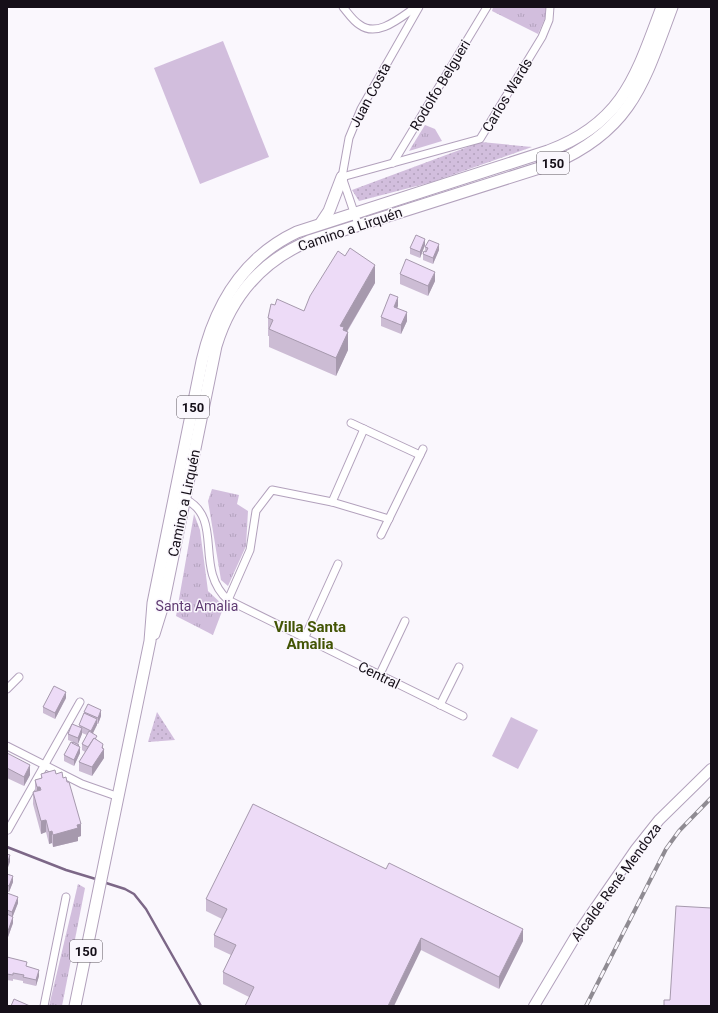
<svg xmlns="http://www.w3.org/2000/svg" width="718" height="1013" font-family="Roboto,sans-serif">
  <defs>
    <pattern id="grass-dots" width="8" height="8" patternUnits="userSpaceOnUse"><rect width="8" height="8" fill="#d2bedd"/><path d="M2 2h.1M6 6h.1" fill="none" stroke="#b3a2bd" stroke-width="1.8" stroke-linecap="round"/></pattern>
    <pattern id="park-tufts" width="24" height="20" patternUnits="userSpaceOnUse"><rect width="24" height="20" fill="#d2bedd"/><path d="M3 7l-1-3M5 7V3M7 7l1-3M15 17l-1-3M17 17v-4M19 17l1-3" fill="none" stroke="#b3a2bd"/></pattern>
  </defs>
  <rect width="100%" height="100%" fill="#faf7fd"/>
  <g fill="url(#grass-dots)">
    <polygon points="481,142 532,147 432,182 359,201 352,190"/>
    <polygon points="157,712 175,740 148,742"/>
  </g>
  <g fill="url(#park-tufts)">
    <polygon points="493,7 547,7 546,16 538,34 492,11"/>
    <polygon points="425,125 435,129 442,141 409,151"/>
    <polygon points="212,489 239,495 237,504 248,511 246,546 228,586 221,580 208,501"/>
    <polygon points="194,514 200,530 208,591 224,606 213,635 176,616"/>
    <polygon points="78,884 85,888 62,1006 49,1006"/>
  </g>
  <g fill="#d2bedd">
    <polygon points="223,41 269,157 200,184 154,68"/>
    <polygon points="511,717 538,730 518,769 492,756"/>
  </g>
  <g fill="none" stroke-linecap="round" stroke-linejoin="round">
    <g stroke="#7c6787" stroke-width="2.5">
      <polyline points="7,847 66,870 99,880"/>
      <polyline points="103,882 125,889 134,894 146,909 201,1006"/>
    </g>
    <defs>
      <g id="street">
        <path d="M343,7C348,13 353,21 360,25C378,38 401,17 416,7"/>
        <polyline points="393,163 487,7"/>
        <polyline points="342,177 480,139 542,37 549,20 550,7"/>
        <polyline points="358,224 342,177 349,138 361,109 419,7"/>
        <polyline points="351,423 420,455"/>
        <path d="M185,499C225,519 193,568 228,600L463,716"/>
        <polyline points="332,502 364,429"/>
        <polyline points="381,535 423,449"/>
        <polyline points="228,600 250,550 256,511 272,490 332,502 389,519"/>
        <polyline points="304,639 338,564"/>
        <polyline points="379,676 405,621"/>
        <polyline points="7,689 19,677"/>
        <polyline points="440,705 459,667"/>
        <polyline points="7,746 82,784 119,797"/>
        <polyline points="8,830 80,702"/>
        <polyline points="44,1006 66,897"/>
      </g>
      <polyline id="secondary" points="534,1006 574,939 636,849 659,820 711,769"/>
      <g id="primary">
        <polyline points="321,223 329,211 342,177"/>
        <path d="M154,634L163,605L216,346C231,297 261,261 309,241L552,164C632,130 644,82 672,7"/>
        <path d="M75,1006L150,641L153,603L202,361C215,305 244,257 297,232L548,151C623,123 636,76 662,7"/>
      </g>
    </defs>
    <use href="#street" stroke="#b2a1bc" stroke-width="9"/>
    <use href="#secondary" stroke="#b2a1bc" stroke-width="12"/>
    <use href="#primary" stroke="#b2a1bc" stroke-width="13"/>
    <use href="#street" stroke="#fff" stroke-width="7"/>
    <use href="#secondary" stroke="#fff" stroke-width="10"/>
    <use href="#primary" stroke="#fff" stroke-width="11"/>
    <defs>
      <polyline id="rail" points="586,1006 666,849 679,831 711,798"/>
    </defs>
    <use href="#rail" stroke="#8f8b92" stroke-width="4"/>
    <use href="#rail" stroke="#faf7fd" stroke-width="2.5" stroke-dasharray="8" stroke-linecap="butt"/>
  </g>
  <g fill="#ccbcd4">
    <polygon points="425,245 420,258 410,254 410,248"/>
    <polygon points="425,247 439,250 433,264 423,260 423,254 425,252"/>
    <polygon points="400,274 435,281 428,296 400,284"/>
    <polygon points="375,283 347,332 348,350 336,376 269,347 269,336 268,336 268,318 304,311"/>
    <polygon points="398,306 397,308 407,321 401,334 381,326 381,317"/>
    <polygon points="66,698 55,719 43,713 43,707"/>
    <polygon points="84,712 101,716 98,724 97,724 93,733 97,740 103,748 104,758 92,776 79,771 79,762 85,752 82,750 82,744 87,735 82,733 78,744 79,746 80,753 74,766 64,761 64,755 73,742 68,740 68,734 79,727"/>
    <polygon points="7,753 30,775 24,786 7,778"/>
    <polygon points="41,774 56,774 81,836 78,837 78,841 53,847 52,843 49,844 46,832 41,834 33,804 33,792 35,791 35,780 41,779"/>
    <polygon points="7,874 13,882 9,892 7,892"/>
    <polygon points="7,893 18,903 13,916 13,923 8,937 7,937"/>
    <polygon points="206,899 523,941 499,989 421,950 249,997 223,984 223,972 231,955 214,947 214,935 222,919 206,911"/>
    <polygon points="7,957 27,967 39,976 36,986 23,983 23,981 13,979 13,981 7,980"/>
  </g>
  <g fill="#a699ad">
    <polygon points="425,239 425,245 420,258 420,252"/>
    <polygon points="439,244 439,250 433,264 433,258"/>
    <polygon points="375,265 375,283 344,336 348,332 348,350 336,376 336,358 340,326"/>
    <polygon points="435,272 435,281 428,296 428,286"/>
    <polygon points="398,297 398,306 394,316 394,307"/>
    <polygon points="407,312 407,321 401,334 401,325"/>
    <polygon points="66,692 66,698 55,719 55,713"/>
    <polygon points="101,710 101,716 98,724 98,718"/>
    <polygon points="97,719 97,725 91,737 91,731"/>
    <polygon points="82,728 82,734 78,744 78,738"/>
    <polygon points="103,744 103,750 104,749 104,758 92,776 92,767 102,748"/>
    <polygon points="80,747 80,753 74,766 74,760"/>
    <polygon points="30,765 30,775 24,786 24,777"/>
    <polygon points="37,787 40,787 40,799 37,800"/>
    <polygon points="46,820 46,832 41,834 41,821"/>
    <polygon points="81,824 81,836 78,837 78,841 53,847 53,835 77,825"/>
    <polygon points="52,831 52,843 49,844 49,832"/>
    <polygon points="10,855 10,862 7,870 7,864"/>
    <polygon points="13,876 13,882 9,892 9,886"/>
    <polygon points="18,897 18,903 12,918 12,912"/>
    <polygon points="13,917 13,923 8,937 8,931"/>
    <polygon points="523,929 523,941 499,989 499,977"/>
    <polygon points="421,938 421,950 394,1006 388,1006"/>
    <polygon points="39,970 39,976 36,986 36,980"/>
  </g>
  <g fill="#eddbf7" stroke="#a699ad">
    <polygon points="416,235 425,239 420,252 410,248"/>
    <polygon points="429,240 439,244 433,258 423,254 424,251 426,252 428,248 425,247"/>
    <polygon points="350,248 375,265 340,326 344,327 343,330 348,332 336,358 269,329 273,320 268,318 271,304 275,305 277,299 304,311 310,296 338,251 345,256"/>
    <polygon points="406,259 435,272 428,286 400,274"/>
    <polygon points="390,294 398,297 394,307 407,312 401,325 381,317"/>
    <polygon points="54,686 66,692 55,713 43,707"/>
    <polygon points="88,704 101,710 98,718 84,712"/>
    <polygon points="84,713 97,719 91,731 79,725"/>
    <polygon points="72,724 82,728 78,738 68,734"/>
    <polygon points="89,731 97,736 95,739 94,738 88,747 82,744"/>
    <polygon points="94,738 103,744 102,748 104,749 92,767 79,762"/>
    <polygon points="71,742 80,747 74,760 64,755"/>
    <polygon points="73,742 79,745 78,746 72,743"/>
    <polygon points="7,753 30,765 24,777 7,768"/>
    <polygon points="55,770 56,774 62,772 63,778 66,777 67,782 69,782 81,824 77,825 78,828 53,835 52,831 49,832 46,820 41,821 33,792 41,790 40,787 37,787 35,780 42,778 41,774"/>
    <polygon points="253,804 386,869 389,863 523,929 499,977 421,938 388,1006 245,1006 254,987 223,972 236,945 214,935 227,909 206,899"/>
    <polygon points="7,854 10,855 7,864"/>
    <polygon points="7,874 13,876 9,886 7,885"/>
    <polygon points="7,893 18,897 12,912 7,910"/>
    <polygon points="676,906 711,908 711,1006 664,1006 664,1000 670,1000"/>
    <polygon points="7,914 13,917 8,931 7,931"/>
    <polygon points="7,957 27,962 26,966 39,970 36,980 23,977 24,975 13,973 13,975 7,974"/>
    <polygon points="14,999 30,1006 11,1006"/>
  </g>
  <g text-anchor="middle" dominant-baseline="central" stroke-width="3" stroke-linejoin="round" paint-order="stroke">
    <g fill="#faf7fd" stroke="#5a555d" stroke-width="1">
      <rect x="537" y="152" width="32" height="22" rx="3"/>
      <rect x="177" y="396" width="32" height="22" rx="3"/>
      <rect x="70" y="940" width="32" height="22" rx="3"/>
    </g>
    <g font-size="13" font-weight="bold" fill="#150f18">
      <text x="553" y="163">150</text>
      <text x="193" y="407">150</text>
      <text x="86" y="951">150</text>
    </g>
    <g font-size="14" fill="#150f18" stroke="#faf7fd">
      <text transform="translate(440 85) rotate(-59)">Rodolfo Belgueri</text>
      <text transform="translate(370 95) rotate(-62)">Juan Costa</text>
      <text transform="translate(507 95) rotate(-59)">Carlos Wards</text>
      <text transform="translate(350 229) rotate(-19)">Camino a Lirquén</text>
      <text transform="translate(184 503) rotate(-78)">Camino a Lirquén</text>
      <text transform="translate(379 675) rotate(26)">Central</text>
      <text transform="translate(616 882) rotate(-54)">Alcalde René Mendoza</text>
    </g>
    <g font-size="14" fill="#5f3b72" stroke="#faf7fd">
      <text x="197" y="606">Santa Amalia</text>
    </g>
    <g font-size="15" font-weight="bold" fill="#435505" stroke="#faf7fd">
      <text x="310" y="627">Villa Santa<tspan x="310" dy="17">Amalia</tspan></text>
    </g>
  </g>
  <rect width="718" height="1013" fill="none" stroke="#150f18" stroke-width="16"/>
</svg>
